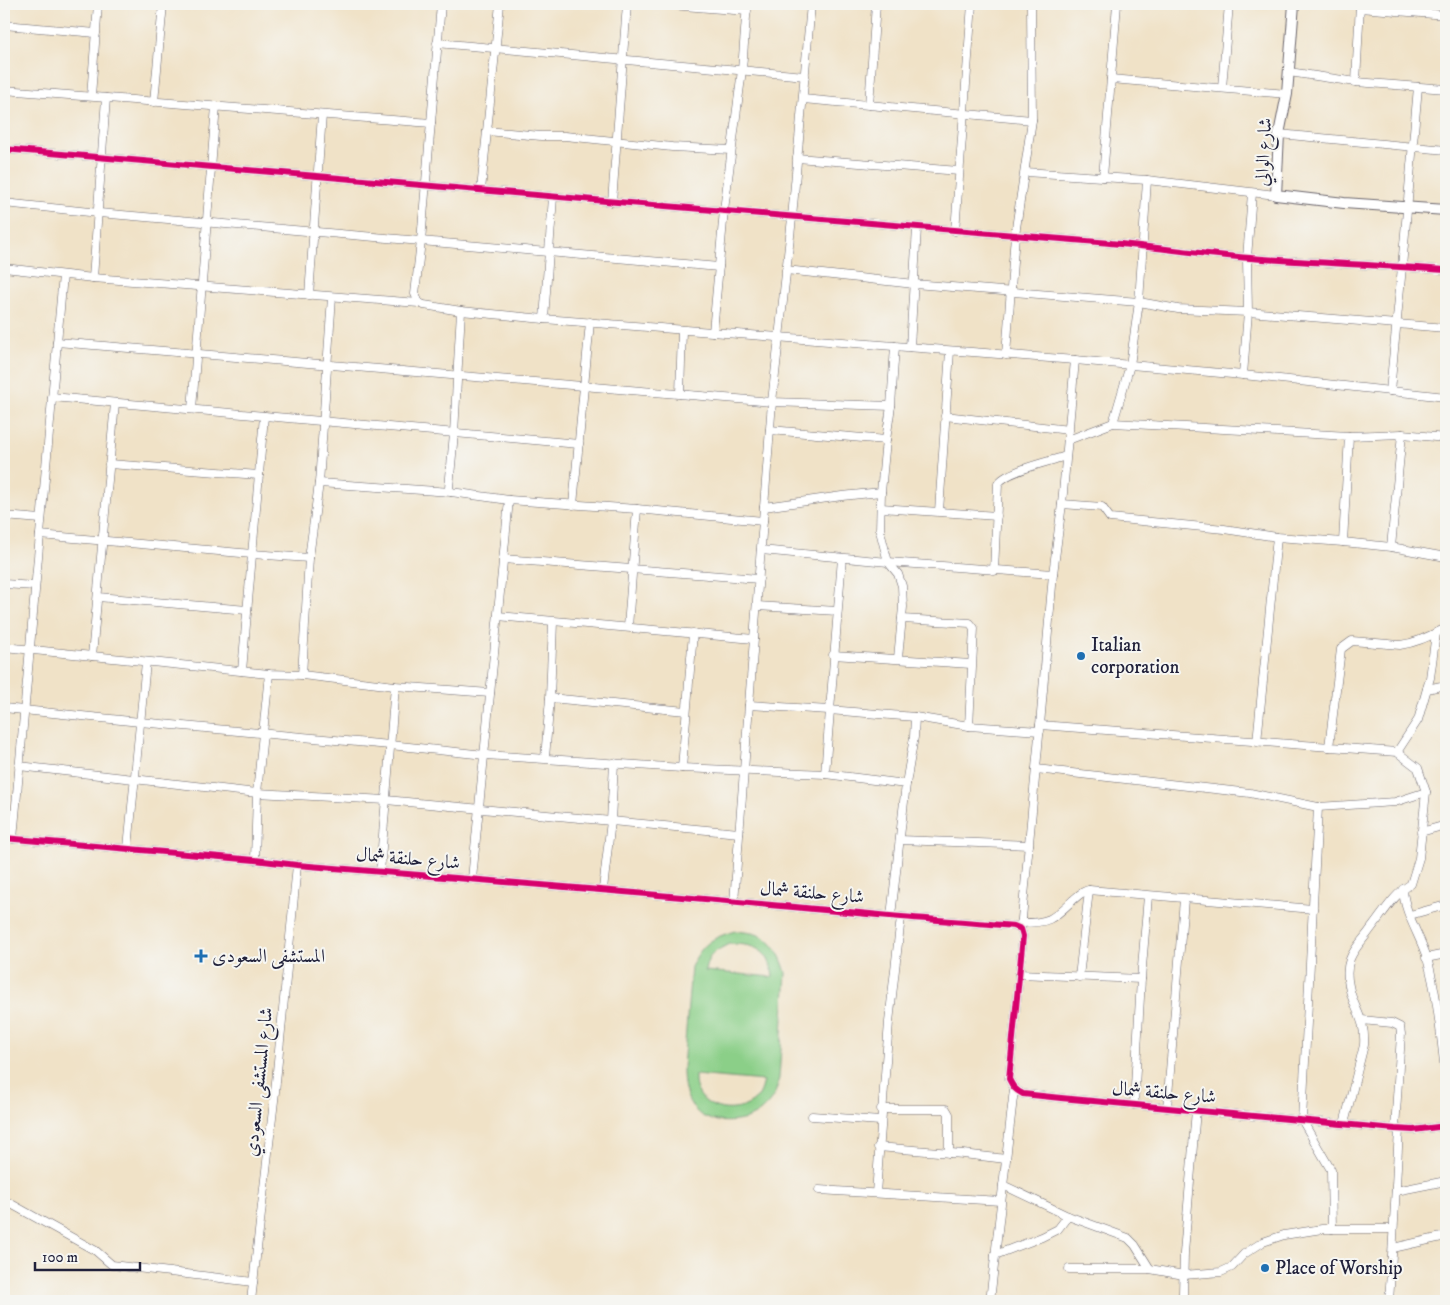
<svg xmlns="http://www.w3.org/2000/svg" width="1450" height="1305" font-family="'IM FELL DW Pica',Amiri,serif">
  <rect width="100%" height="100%" fill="#f6f6f2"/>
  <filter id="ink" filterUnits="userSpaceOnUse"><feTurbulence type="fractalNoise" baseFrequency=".02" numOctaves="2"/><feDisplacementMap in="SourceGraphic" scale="10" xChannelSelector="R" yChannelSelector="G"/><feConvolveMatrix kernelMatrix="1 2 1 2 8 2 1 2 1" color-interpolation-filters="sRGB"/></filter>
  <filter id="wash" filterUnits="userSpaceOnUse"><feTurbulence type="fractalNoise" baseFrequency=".0096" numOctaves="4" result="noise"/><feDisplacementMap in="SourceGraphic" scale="20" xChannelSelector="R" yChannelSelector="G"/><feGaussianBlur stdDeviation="1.12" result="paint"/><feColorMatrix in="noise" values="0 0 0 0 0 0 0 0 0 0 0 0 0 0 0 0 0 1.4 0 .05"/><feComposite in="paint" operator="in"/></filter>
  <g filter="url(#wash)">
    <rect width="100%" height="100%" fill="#f0e2c7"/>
    <path fill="#8bcf88" stroke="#567862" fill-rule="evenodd" d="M735,931C743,932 751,932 759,935C774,941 782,958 786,973L779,1078C778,1083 777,1088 775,1093C771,1102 761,1113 751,1117C736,1124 708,1124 696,1111C685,1099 683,1084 683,1068L691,967C702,944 711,938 735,931ZM729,944C754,944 770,949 773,977L705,971C708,954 714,952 729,944ZM695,1075L764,1081C762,1088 761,1094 756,1099C738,1116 704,1112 696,1087C695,1084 695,1079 695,1075Z"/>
  </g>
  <g filter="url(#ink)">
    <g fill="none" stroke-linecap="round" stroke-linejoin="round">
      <defs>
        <g id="minor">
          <polyline points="441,4 421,241 415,294 419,303 424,305 461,311 454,433 449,488 451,492 509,500 472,879"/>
          <polyline points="658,4 747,11"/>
          <polyline points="1360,8 1446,15"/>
          <polyline points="4,25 96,33"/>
          <polyline points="437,43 805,76"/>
          <polyline points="1289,72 1356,82 1446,89"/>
          <polyline points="1111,79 1287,94"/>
          <polyline points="1356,82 1360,4"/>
          <polyline points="1222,88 1229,4"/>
          <polyline points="4,90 431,123"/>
          <polyline points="91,96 98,4"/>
          <polyline points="803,99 1032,120"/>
          <polyline points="154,102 163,4"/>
          <polyline points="869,105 876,4"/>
          <polyline points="487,131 541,136 565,136 672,147 731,150"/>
          <polyline points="1279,134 1446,150"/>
          <path d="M4,149C369,180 733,213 1098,242C1149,246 1199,254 1250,258C1316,263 1381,265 1446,270"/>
          <polyline points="797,158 959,171"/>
          <polyline points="1025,172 1147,180 1276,195"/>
          <polyline points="1103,177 1117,4"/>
          <polyline points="481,190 500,4"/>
          <polyline points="612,202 627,4"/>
          <polyline points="4,203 99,213 719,267"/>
          <polyline points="955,231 972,4"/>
          <polyline points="4,268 93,278 419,303"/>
          <polyline points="786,270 914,284 1139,302 1178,309 1248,312 1446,328"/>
          <polyline points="93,278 106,98"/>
          <polyline points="309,295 322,115"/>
          <polyline points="461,311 544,319 1075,360 1243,375 1446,397"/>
          <polyline points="544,319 553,197"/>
          <polyline points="713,332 724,210 742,70 747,4"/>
          <polyline points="57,342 772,402 891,406"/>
          <polyline points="895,346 891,406 886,440 881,492 880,531 888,562 898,574 902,586 903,607 898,658"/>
          <polyline points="910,347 917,228"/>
          <polyline points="1006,355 1015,235 1032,120 1031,4"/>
          <polyline points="1243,375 1248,312 1247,258 1252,193"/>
          <polyline points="1390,391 1402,267 1418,87"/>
          <polyline points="680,394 682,330"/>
          <polyline points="52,397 579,444"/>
          <polyline points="192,409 216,106"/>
          <polyline points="945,416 1069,430"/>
          <polyline points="1113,423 1130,365 1139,302 1147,180"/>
          <polyline points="770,430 886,440"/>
          <polyline points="1068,440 1113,423 1349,436 1402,434 1446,438"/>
          <polyline points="109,464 259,475"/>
          <polyline points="319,483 451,492"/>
          <polyline points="509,500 637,509 763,521"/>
          <polyline points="1062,504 1102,507 1110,518 1224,529 1277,537 1343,542 1391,547 1446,557"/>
          <polyline points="573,505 590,322"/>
          <polyline points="764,507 842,496 881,492"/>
          <polyline points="881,508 997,516"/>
          <polyline points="939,511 950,351"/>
          <polyline points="4,516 41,519"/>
          <polyline points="40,535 252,554 309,558"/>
          <polyline points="1343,542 1349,436"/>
          <polyline points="1391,547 1402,434"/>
          <polyline points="761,550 888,562 1053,574"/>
          <polyline points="503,559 759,579"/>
          <path d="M994,571L998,484C1005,471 1051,461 1066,456"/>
          <polyline points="4,584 35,586"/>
          <polyline points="98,597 247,610"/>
          <polyline points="757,606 837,611"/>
          <polyline points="498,616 754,639"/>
          <polyline points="902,619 970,623 974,628 969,726"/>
          <polyline points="628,627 637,509"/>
          <polyline points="4,647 269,674 302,675 395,686 490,693"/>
          <polyline points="833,655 971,664"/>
          <polyline points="92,656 115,403"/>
          <polyline points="242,671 264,416"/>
          <polyline points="302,675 309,558 319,483 332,297"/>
          <polyline points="1427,689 1446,685"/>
          <polyline points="550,698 686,711"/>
          <polyline points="749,705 829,710 915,717 969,726 1040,731"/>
          <polyline points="4,708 140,722 390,745 485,755 682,768 825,774 906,784"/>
          <path d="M1040,725L1397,752L1418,768L1426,792L1419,858L1411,884C1393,895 1383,914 1370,930C1364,939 1354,948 1350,959C1347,967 1347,977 1349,986C1353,1009 1366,1018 1364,1045L1344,1124"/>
          <polyline points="1257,742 1277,537"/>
          <path d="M1329,747L1341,649L1352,641L1400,645C1417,643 1431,635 1446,628"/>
          <polyline points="1397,752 1418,720 1430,678 1436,633"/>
          <polyline points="545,758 550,698 553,622"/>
          <polyline points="19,766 257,793 386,800 739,833"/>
          <polyline points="682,768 693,633"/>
          <polyline points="1036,769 1250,793 1318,807 1395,802 1426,792"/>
          <polyline points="825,774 842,558"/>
          <polyline points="1318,807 1302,1120 1331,1170 1332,1229"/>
          <polyline points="1421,832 1446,825"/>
          <path d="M4,838L255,860L297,865C495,881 693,897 890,916C932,920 973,922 1014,926L1021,929L1023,936L1009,1079C1013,1087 1015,1090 1023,1094L1061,1098L1395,1129L1413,1130L1446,1126"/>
          <polyline points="13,839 63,275"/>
          <polyline points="900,840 1029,845"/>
          <polyline points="128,848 146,662"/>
          <polyline points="255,860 257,793 269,674"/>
          <polyline points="380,872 395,686"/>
          <polyline points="603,889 611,821 614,763"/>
          <path d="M1403,889C1404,913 1420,935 1427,958C1438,997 1441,1039 1446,1079"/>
          <polyline points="734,902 772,402 792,218 811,4"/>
          <polyline points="1410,915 1446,905"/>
          <polyline points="891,916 906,784 914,737 915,717"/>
          <path d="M1021,923C1050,923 1053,919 1073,900C1078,896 1082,891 1089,890L1313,909"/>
          <polyline points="1021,929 1040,725 1053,574 1062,504 1075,360"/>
          <polyline points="1426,958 1446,954"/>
          <polyline points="1019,974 1141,979"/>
          <polyline points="1079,977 1089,890"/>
          <polyline points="1362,1020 1392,1023 1400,1027 1401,1034 1395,1129"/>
          <polyline points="1134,1105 1141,979 1148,896"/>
          <polyline points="1167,1108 1184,899"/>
          <polyline points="881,1109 946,1109 949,1114 949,1153"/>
          <polyline points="812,1116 880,1121"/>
          <polyline points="878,1147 963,1154 1006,1159"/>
          <polyline points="1003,1185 1068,1216 1128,1238 1135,1245 1150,1269"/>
          <polyline points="819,1190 1001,1201"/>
          <polyline points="1396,1191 1446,1181"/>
          <polyline points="876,1193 889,1022 901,917"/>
          <polyline points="4,1200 96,1251 112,1265 253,1282"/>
          <polyline points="1393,1248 1446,1236"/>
          <polyline points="995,1255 1042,1237 1058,1229 1068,1216"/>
          <polyline points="1069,1269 1150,1269 1184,1275 1221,1272 1232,1267 1244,1254 1263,1242 1284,1235 1322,1229 1393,1229"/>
          <polyline points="251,1301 275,1092 297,865"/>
          <polyline points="990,1301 1014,1089"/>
          <polyline points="1181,1301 1183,1294 1184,1253 1196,1110"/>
          <path d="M1389,1301C1393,1244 1396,1187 1399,1129"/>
        </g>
        <polyline id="major" points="1294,4 1287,94 1279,134 1276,195 1344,203 1446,210"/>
      </defs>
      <use href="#minor" stroke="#6a656c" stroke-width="9"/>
      <use href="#major" stroke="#6a656c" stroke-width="12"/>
      <use href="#minor" stroke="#fff" stroke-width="8"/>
      <use href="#major" stroke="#fff" stroke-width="10"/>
      <defs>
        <g id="cycleway">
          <path d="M4,149C369,180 733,213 1098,242C1149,246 1199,254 1250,258C1316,263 1381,265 1446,270"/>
          <path d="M4,838L255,860L297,865C495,881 693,897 890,916C932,920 973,922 1014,926L1021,929L1023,936L1009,1079C1013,1087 1015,1090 1023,1094L1061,1098L1395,1129L1413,1130L1446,1126"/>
        </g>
      </defs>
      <use href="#cycleway" stroke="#f6f6f2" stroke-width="9"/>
      <use href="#cycleway" stroke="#d6006c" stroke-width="6"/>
    </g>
  </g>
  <g fill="#1f6fb2" stroke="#f6f6f2" stroke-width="2">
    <circle cx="1081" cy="656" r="5"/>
    <path d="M198.5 948.5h5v5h5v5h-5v5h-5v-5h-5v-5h5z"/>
    <circle cx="1265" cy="1268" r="5"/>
  </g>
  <g text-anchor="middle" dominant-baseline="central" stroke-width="4" stroke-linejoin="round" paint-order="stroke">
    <g font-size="19" fill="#22223b" stroke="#f6f6f2">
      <text transform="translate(1264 152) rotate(-87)">شارع الوالي</text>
      <text transform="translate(408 859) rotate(5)">شارع حلنقة شمال</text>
      <text transform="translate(812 893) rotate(5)">شارع حلنقة شمال</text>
      <text transform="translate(259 1082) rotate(-84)">شارع المستشفى السعودي</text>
      <text transform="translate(1164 1093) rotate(5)">شارع حلنقة شمال</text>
    </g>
    <g font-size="19" fill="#22223b" stroke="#f6f6f2" text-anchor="start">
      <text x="1091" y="645">Italian<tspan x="1091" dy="22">corporation</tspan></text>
      <text x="212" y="956">المستشفى السعودى</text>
      <text x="1275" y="1268">Place of Worship</text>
    </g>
  </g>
  <rect width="1450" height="1305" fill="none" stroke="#f6f6f2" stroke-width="20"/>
  <path d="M35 1262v8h105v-8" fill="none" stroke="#22223b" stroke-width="2.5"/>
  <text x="42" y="1262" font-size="15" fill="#22223b" stroke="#f6f6f2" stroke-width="4" paint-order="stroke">100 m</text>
</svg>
